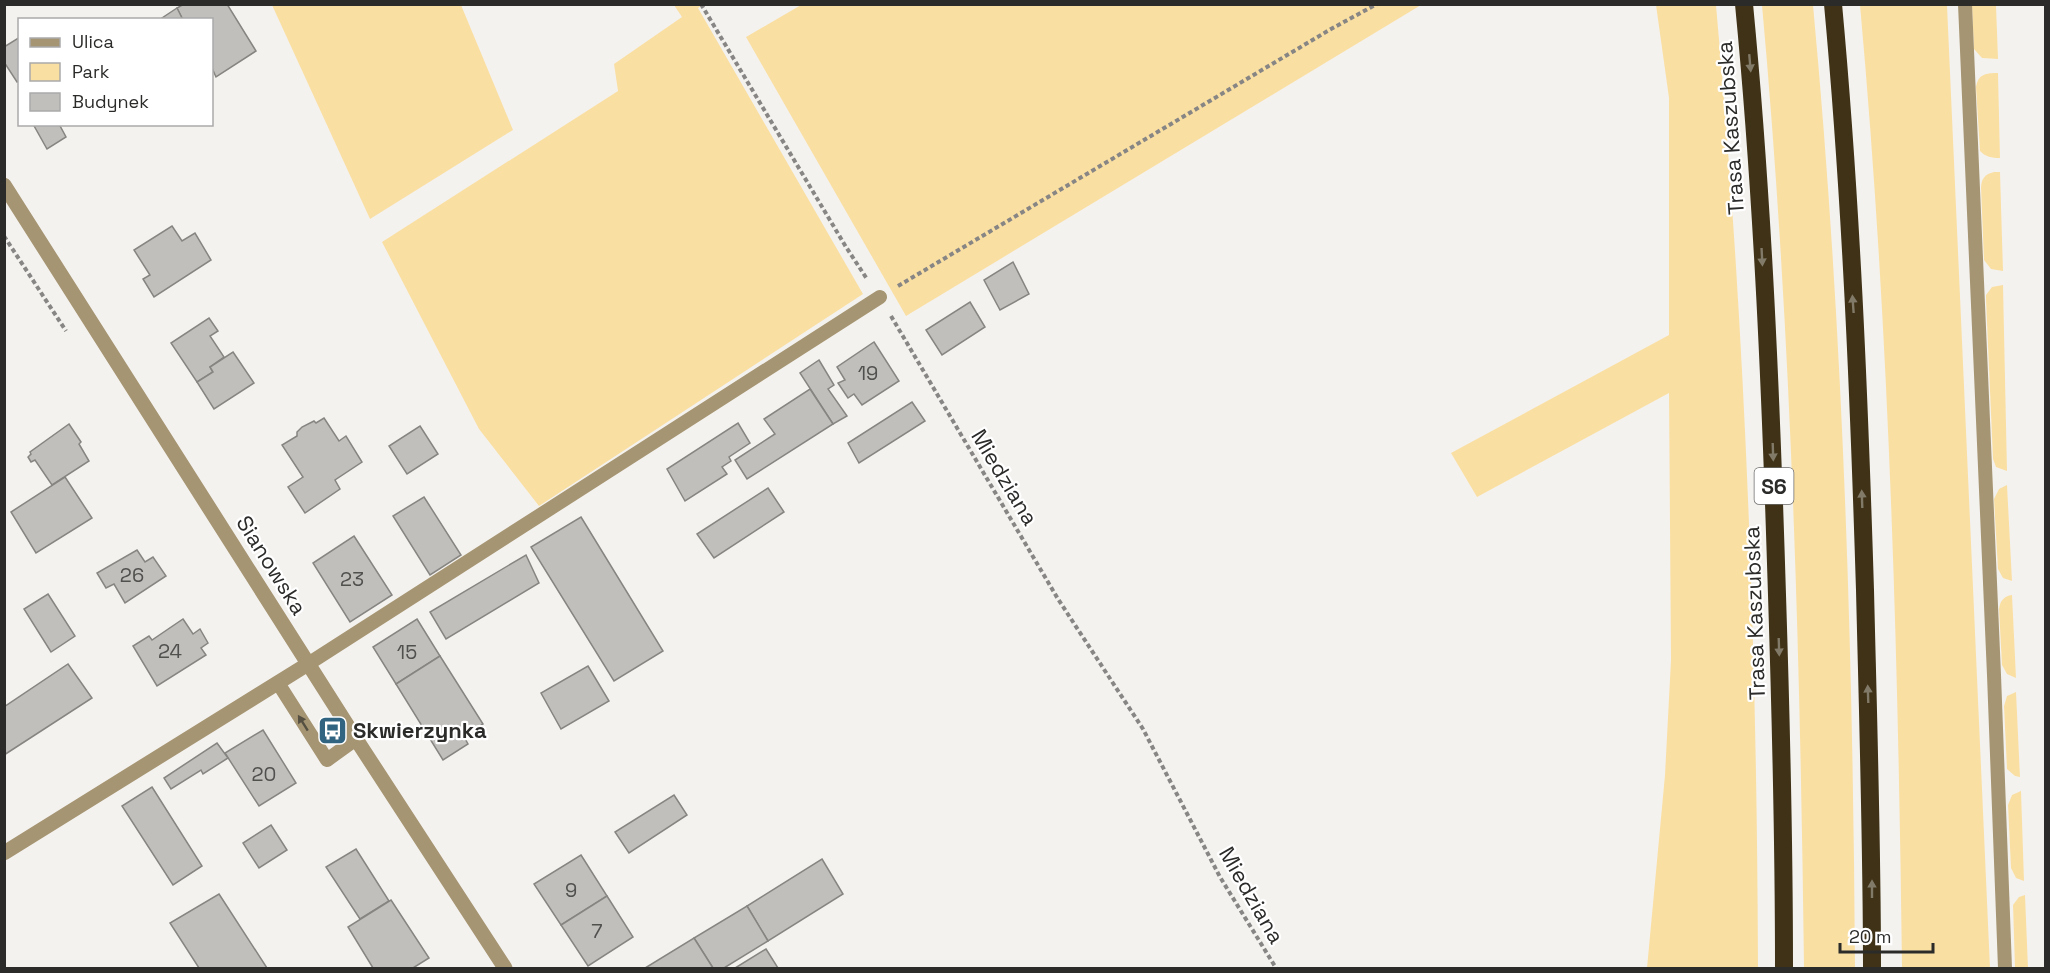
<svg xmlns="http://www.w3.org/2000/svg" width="2050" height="973" font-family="'Space Grotesk',sans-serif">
  <rect width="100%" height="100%" fill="#f4f2ef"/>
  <g fill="#fadfa3">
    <polygon points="272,5 461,5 513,130 370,219"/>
    <polygon points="674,5 703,5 698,8 863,294 539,506 479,429 382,242 618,91 614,64 682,17"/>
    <polygon points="801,5 801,4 1421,5 906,316 746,37"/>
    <path d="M1656,5H1716C1745,325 1757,647 1758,968H1647L1665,775L1671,660L1669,393L1477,497L1451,453L1669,335V98Z"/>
    <path d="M1762,5H1813C1843,325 1853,647 1855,968H1804C1800,647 1791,325 1762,5Z"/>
    <path d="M1860,5H1947L1990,968H1902C1898,647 1889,325 1860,5Z"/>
    <polygon points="1972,5 1996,5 1998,59 1982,58 1974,49"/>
    <path d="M1998,73L2000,158C1991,158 1986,157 1980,151L1976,87C1978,74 1986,73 1998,73Z"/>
    <path d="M1994,172H2000L2003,271L1991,269L1984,260L1981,188C1981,179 1985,174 1994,172Z"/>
    <polygon points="2003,285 2007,471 1996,467 1993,459 1986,299 1986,295 1992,287"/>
    <polygon points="2007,485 2012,581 2003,578 1998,569 1994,499 1999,489"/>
    <path d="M2012,595L2016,678L2007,674L2002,665L1999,609C2000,601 2004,596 2012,595Z"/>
    <polygon points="2016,692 2020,777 2015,776 2007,769 2004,706 2007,696"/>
    <polygon points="2021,791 2024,881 2016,878 2011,868 2008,805 2012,795"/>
    <polygon points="2025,895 2028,968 2015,968 2013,905 2019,897"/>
  </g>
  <g fill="#c0bfbc" stroke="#868582" stroke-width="1.5">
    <polygon points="184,4 227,4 256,51 216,77 212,68 212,20 183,20 177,8"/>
    <polygon points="177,8 183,20 159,20"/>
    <polygon points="20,37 20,80 17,82 4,62 4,47"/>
    <polygon points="33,124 59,124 66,137 47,149"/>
    <polygon points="172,226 182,241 195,233 211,260 154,297 143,279 150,275 134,250"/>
    <polygon points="1013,262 1029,294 1000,310 984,280"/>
    <polygon points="970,302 985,327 942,355 926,330"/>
    <polygon points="209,318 218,331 210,336 224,357 210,367 213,372 197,382 171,343"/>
    <polygon points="874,342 899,381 862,405 854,394 848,398 838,383 845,380 837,367"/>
    <polygon points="233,352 254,383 214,409 197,382 213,372 210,367"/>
    <polygon points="819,360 834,385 828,389 847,416 833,424 800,373"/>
    <polygon points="810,389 833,424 747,479 735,460 775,434 764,419"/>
    <polygon points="912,402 925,421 859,463 848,443"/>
    <polygon points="324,418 339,441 346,436 362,462 335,480 340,489 305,513 288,487 303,477 282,445 297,436 297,432 302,427 314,421 316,423"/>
    <polygon points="738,423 750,443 729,457 731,461 722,467 727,474 685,501 667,469"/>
    <polygon points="69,424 81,442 79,444 89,461 52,485 35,460 31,462 28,457 31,454 30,452"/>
    <polygon points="420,426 438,454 407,474 389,446"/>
    <polygon points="65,477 92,518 36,553 11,512"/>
    <polygon points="768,488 784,512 714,558 697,534"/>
    <polygon points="424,497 461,555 430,575 393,516"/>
    <polygon points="581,517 663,651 614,681 531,547"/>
    <polygon points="354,536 392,595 350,622 313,563"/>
    <polygon points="137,550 145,562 153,557 166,576 125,603 114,584 106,588 97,573"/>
    <polygon points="526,555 539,583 446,639 430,612"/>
    <polygon points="48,594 75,636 51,652 24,609"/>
    <polygon points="183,619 193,634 200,629 208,643 201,648 206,655 157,686 133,646 149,636 152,640"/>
    <polygon points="417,619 440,656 396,684 373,647"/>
    <polygon points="440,656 483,724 463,735 468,744 443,760 396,684"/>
    <polygon points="68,664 92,698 4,755 4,707"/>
    <polygon points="588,666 609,701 561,729 541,693"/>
    <polygon points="263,730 296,783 259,806 225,753"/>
    <polygon points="217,743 228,758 203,774 201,770 171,789 164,778"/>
    <polygon points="152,787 202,866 173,885 122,806"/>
    <polygon points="674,795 687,815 629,853 615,832"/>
    <polygon points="271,825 287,850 259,868 243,843"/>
    <polygon points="356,849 389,901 360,919 326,867"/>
    <polygon points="581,855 607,896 561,925 534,884"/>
    <polygon points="822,859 843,894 768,941 747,906"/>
    <polygon points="219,894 267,968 199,968 170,923"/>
    <polygon points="607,896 633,937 588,966 561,925"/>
    <polygon points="391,900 429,958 413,968 373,968 348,927"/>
    <polygon points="747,906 768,941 724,968 713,968 694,938"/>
    <polygon points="694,938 713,968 645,968"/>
    <polygon points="766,949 778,968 735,968"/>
  </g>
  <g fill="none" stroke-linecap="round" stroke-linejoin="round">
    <g stroke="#878685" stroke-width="4" stroke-dasharray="4.5 3" stroke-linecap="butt">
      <polyline points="701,4 846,247 867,279"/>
      <polyline points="4,236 66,331"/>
      <polyline points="898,286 1331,29 1377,4"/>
      <polyline points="891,316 1058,599 1143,729 1220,877 1276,968"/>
    </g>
    <g stroke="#a69572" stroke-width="14">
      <polyline points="1965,4 1994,675 2005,968"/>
      <polyline points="308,664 880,297"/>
      <polyline points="278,683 327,760 356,739"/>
    </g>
    <g stroke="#a69572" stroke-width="15">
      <polyline points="4,185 356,739 505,968"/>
      <polyline points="4,853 308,664"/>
    </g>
    <g stroke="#3f3216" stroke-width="18">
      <path d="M1744,4C1763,201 1771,398 1777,595C1781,720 1784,844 1784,968"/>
      <path d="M1833,4C1851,199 1859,395 1865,590C1868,716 1872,842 1872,968"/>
    </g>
  </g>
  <defs><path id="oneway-solid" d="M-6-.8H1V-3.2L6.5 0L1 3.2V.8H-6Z" transform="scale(1.5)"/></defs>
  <g fill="#827a68">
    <use href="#oneway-solid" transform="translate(1750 63) rotate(85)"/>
    <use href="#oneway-solid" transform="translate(1762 257) rotate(87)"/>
    <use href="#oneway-solid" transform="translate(1853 304) rotate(-94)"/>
    <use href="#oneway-solid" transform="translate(1773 452) rotate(88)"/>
    <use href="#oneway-solid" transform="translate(1862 499) rotate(-92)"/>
    <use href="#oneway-solid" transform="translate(1779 647) rotate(88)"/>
    <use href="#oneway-solid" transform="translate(1868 694) rotate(-92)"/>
    <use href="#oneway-solid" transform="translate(1872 889) rotate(-90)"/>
  </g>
  <use fill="#565043" href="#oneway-solid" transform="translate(303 723) rotate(-122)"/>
  <defs>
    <symbol id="bus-square" viewBox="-11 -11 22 22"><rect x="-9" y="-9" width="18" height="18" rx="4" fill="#316481" stroke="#fff"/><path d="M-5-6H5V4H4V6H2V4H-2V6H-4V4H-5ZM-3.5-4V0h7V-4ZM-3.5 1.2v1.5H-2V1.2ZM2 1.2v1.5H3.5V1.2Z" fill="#fff"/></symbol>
  </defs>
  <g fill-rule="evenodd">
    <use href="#bus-square" x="316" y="714" width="33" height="33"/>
  </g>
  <g text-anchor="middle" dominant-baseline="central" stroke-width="4.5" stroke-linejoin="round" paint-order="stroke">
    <g font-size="20" fill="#50504e">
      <text x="868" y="373">19</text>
      <text x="132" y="575">26</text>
      <text x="352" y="579">23</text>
      <text x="170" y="651">24</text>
      <text x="407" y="652">15</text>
      <text x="264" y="774">20</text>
      <text x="571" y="890">9</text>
      <text x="597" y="931">7</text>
    </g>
    <rect fill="#fff" stroke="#6b6b6a" stroke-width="1.5" x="1754.5" y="468" width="39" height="36" rx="4.5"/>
    <g font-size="21" font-weight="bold" fill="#2b2b2a">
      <text x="1774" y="486">S6</text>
    </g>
    <g font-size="22" fill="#2b2b2a" stroke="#fff">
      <text transform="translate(1730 128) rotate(-94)">Trasa Kaszubska</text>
      <text transform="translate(1005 477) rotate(59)">Miedziana</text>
      <text transform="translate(272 565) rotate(58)">Sianowska</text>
      <text transform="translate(1754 613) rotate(-92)">Trasa Kaszubska</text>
      <text transform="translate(1252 895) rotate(60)">Miedziana</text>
    </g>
    <g font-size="22" font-weight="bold" fill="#2b2b2a" stroke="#fff" text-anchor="start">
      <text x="353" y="730">Skwierzynka</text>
    </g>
  </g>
  <rect width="2050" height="973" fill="none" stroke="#2b2b2a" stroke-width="12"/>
  <rect x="18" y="18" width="195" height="108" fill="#ffffff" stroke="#aaaaaa" stroke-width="1.5"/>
  <rect x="30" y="38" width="30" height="9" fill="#a69572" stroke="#aaaaaa" stroke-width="1.5"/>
  <text x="72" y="48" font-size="18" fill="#2b2b2a">Ulica</text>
  <rect x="30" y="63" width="30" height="18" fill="#fadfa3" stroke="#aaaaaa" stroke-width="1.5"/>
  <text x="72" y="78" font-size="18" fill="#2b2b2a">Park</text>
  <rect x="30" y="93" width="30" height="18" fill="#c0bfbc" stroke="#aaaaaa" stroke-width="1.5"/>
  <text x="72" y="108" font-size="18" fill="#2b2b2a">Budynek</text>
  <path d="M1840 943v9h93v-9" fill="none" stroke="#2b2b2a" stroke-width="3"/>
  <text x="1849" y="943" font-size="18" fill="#2b2b2a" stroke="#ffffff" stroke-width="4.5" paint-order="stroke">20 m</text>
</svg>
